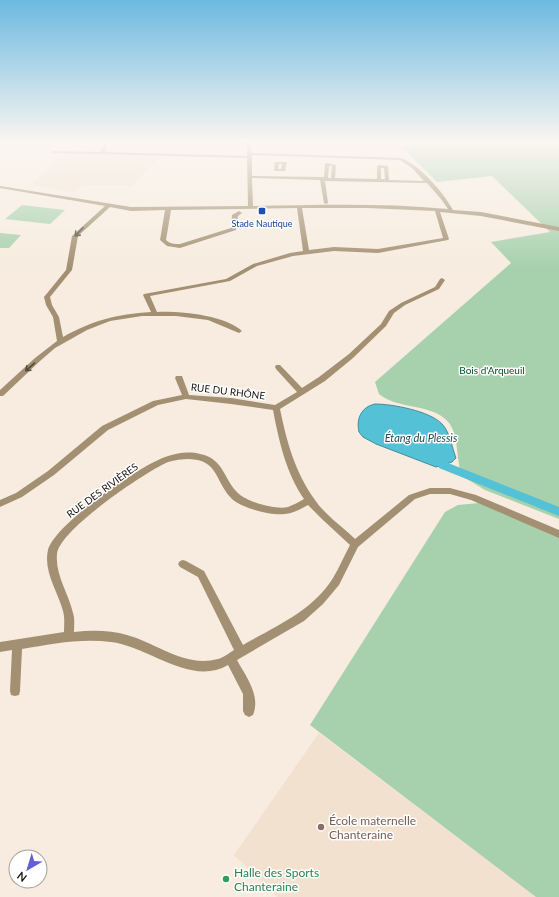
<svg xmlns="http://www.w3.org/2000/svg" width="559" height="897" font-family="Lato,sans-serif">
  <rect width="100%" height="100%" fill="#f7ecdf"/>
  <g fill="#f1e1ce">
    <polygon points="61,154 107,155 160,158 131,186 84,185 73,192 31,185"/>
    <polygon points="319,733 536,897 277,897 234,855"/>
  </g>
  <g fill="#a7d0ad">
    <path d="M434,143H559V519L485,490L462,476C456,460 459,436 449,423C434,403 398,410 379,394L375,382L511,263L491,242L550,232L492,176L437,182L401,146Z"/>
    <polygon points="22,205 65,210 50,224 5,219"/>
    <polygon points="0,233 21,235 9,248 0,248"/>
    <polygon points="479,503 559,537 559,897 536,897 310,725 445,512 458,505"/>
  </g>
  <path fill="#55c1d6" stroke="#428d9a" d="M375,404C392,404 430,411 442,424C450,432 452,448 456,458L452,462L436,467L376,444L363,437L359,432C356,419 361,407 375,404Z"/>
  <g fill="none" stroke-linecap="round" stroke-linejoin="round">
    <polygon fill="#55c1d6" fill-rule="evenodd" points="443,461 559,507 559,516 439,468 438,465 439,462"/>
    <g fill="#a39073" fill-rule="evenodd">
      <path d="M101,143H105L107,146L105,152L247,156V146L241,143H246L251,145V153L401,158C420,165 443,192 453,210L481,212L559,227V231L481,216L440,212L449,239L448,240L378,253L334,251L293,256L257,266L230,281L150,296L157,312C180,311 224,315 242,331L239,333L208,320L176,316H142L110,321L87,330L55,348L40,361L3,396H0V390L35,358L57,341L53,317L46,305L44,297L66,270L72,236L105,206L0,188V186L131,207L248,206L247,158L54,153L52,152L54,151L100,152L103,146ZM252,155L400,160L412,168L424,181L389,180L388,166L379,165L377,166V179L335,178L336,165L327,163L325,164L324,177L252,176ZM329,166H332L331,178H328ZM381,168H384L385,179H381ZM252,178L320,180L324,203L326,204L328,203L325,181L427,183L441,199L448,209C383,203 318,205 253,206ZM110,207L131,211L165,210L160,240L167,246L180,248L236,230L238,216L242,213L239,211L232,215L231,228L180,244C174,244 170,244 166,240L171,210L297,208L303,251L290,253L253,264L226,279L144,294L143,295L151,312C117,314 91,321 63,337L59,317L52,305L50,297L72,270L78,236ZM302,208H367L435,211L443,238L378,249L334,247L309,250Z"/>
      <path d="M275,162H287L285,171H274ZM279,164H282L281,169H278Z"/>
      <path d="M442,278L445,280L439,289L405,305L394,313L386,326L353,358L325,381L280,409C287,443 295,472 315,500C325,515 342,526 355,539L409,495L430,488H450L476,495L559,530V538L471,500L450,494H430L415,499L358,547L339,585L323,604L304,621L237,660C246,677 261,695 253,715L249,717L245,715L243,711V694L228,665C191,687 148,646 111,642C81,638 51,644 22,649L20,691L19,695L15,696L11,695L10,691L12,650L0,652V642L64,632C64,625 65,618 63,611C58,592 43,571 48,550C54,525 139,466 165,457C176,453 189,451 200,454C225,459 223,480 239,494C248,502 276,510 288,507C293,505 299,502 304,499C286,473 279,441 273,410L231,404L186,399L158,405L108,430L54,475L22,497L0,507V500L16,493L48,471L102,426L153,401L182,395L175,378L176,376H182L189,395L231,398L275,405L297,392L276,369L275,367L276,365H280L302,388L319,377L349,354L381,324L389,311L401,303L435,287L440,279ZM189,459C219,460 215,482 232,499C241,508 273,516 285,514C294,513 301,509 308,505L323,520L350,545C344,556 339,568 333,578C313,611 274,627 243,645L204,571L186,561L183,560L180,561L178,564L180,567L198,577L234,650C229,653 223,658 218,659C184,668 157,643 127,635C110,630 92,630 74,632C74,625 75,619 73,613C69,594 55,575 57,554C59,530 145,472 168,462C175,460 182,459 189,459Z"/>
    </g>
  </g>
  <defs><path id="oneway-shaft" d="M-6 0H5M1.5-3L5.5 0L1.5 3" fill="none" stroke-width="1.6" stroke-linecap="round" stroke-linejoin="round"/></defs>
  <g stroke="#554b3b">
    <use href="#oneway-shaft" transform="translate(79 232) rotate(133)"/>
    <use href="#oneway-shaft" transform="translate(30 367) rotate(139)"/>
  </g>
  <linearGradient id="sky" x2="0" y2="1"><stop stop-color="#6db9e1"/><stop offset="0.53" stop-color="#fbf6f1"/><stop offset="1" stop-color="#fbf6f1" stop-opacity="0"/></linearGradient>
  <rect width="559" height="268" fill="url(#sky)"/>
  <rect fill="#1a4fb4" stroke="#fff" stroke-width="1.5" x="258" y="207" width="8" height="8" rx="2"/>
  <circle fill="#8d6e63" stroke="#fff" stroke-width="1.5" cx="321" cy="827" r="4"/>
  <circle fill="#2e9e5b" stroke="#fff" stroke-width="1.5" cx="226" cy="879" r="4"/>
  <g text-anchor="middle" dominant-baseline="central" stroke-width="3" stroke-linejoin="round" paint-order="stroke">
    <g font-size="9" fill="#164399" stroke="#fff">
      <text x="262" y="223">Stade Nautique</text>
    </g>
    <g font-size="10" fill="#01501e" stroke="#fff">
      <text x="492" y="370">Bois d'Arqueuil</text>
    </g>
    <g font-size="10" fill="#16130e" stroke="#fff">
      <text transform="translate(228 391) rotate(7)">RUE DU RHÔNE</text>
      <text transform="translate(102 490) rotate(-36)">RUE DES RIVIÈRES</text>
    </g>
    <g font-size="11" font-style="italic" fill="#1d4c55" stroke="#fff">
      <text x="421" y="437">Étang du Plessis</text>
    </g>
    <g font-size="12" fill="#785e54" stroke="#fff" text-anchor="start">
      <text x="329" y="820">École maternelle<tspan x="329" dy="14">Chanteraine</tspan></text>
    </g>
    <g font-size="12" fill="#27864d" stroke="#fff" text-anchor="start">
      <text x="234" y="872">Halle des Sports<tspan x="234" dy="14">Chanteraine</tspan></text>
    </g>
  </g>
  <g transform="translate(28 869) rotate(218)"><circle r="19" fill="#ffffff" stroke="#a2a19f"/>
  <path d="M0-3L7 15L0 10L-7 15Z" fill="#615ed7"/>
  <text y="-6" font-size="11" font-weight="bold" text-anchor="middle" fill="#16130e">N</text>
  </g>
</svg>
